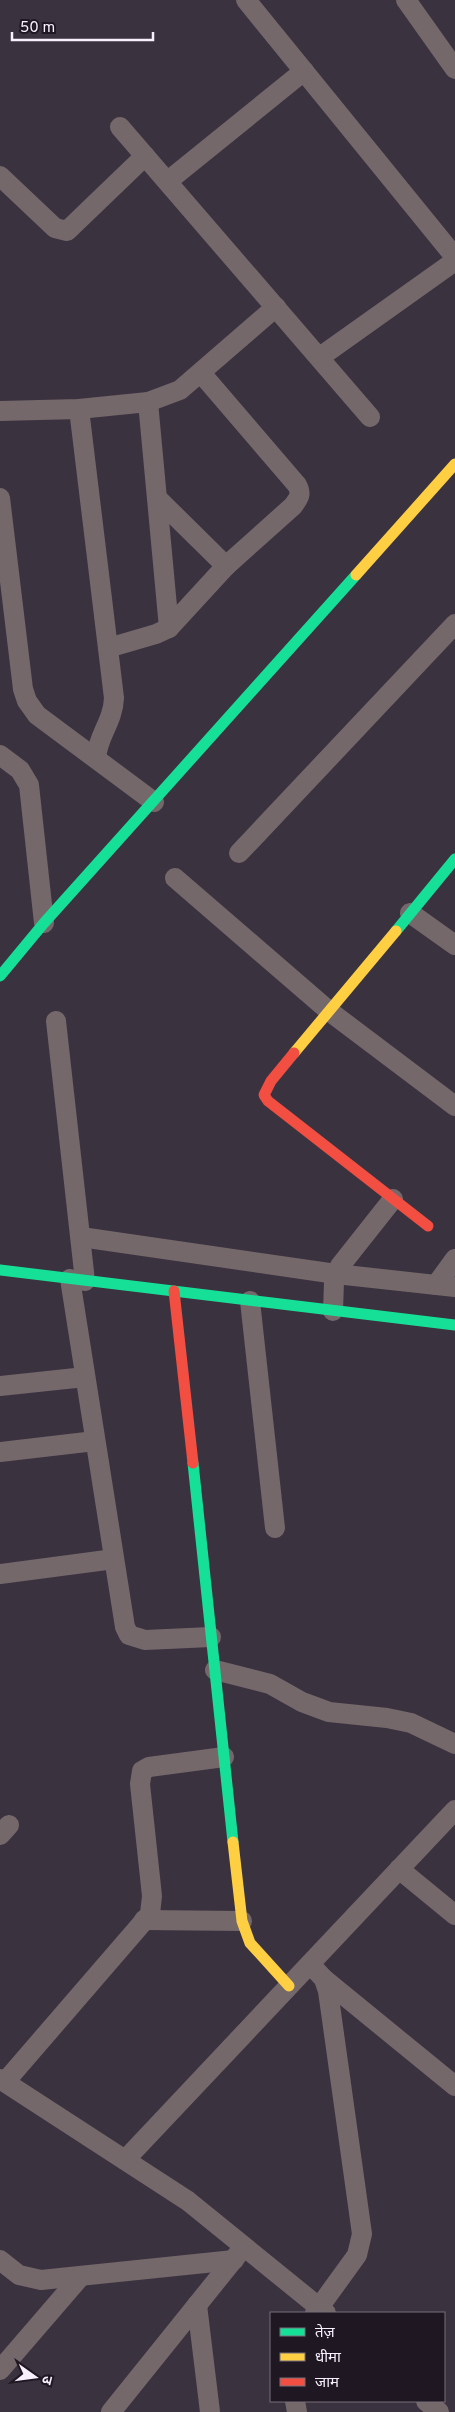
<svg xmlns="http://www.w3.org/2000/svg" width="455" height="2412" font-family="Overpass,'Noto Sans Devanagari',sans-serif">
  <rect width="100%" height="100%" fill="#3b323f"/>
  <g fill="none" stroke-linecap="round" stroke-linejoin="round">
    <g stroke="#74686b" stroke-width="20">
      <polyline points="246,0 455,257"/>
      <polyline points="406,0 455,69"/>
      <polyline points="120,127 370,417"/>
      <polyline points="0,176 55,228 67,231 145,156"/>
      <polyline points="168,181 304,71"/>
      <polyline points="320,357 455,261"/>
      <polyline points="148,402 169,628"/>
      <path d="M79,409L114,698C113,722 98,735 96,758"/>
      <polyline points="0,411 79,409 148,402 180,390 276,307"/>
      <polyline points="0,498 23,689 27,701 37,715 154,802"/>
      <polyline points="157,498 226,566"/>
      <path d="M108,648L156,634L169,628L226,566L293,506C299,498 302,494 297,485L201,373"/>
      <polyline points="0,755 20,770 29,785 44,923"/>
      <polyline points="239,853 455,624"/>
      <polyline points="175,878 329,1011 455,1106"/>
      <polyline points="410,913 455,945"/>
      <polyline points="56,1021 85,1281"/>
      <polyline points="81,1237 336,1274 455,1287"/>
      <polyline points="70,1279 125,1627 129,1635 145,1640 211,1637"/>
      <polyline points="436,1285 455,1259"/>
      <polyline points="250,1301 275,1528"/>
      <polyline points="333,1311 334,1282 340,1266 393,1199"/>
      <polyline points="0,1386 85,1377"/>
      <polyline points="0,1452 95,1441"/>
      <polyline points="0,1574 114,1559"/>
      <polyline points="215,1670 270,1684 302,1702 329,1712 387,1718 411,1723 455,1744"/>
      <polyline points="0,1835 9,1825"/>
      <polyline points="399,1869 455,1915"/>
      <polyline points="144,1920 242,1921"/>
      <polyline points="310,1964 324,1979 328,1991 362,2234 357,2255 315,2313"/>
      <polyline points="324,1979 455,2086"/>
      <polyline points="0,2079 188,2201 326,2313"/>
      <polyline points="5,2082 150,1914 152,1896 140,1784 142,1771 149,1767 224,1757"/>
      <polyline points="125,2160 455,1810"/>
      <polyline points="0,2260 19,2275 41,2280 234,2260"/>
      <polyline points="197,2305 210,2412"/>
      <polyline points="0,2370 81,2276"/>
      <polyline points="295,2401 297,2412"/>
      <polyline points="426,2401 439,2412"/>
      <polyline points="111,2412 238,2254"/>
    </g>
    <g stroke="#16e098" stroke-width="11">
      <polyline points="396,931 455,859"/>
      <polyline points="0,976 44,923 356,575"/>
      <polyline points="0,1270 455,1325"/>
      <polyline points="193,1463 233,1842"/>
    </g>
    <g stroke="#ffcf43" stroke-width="11">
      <polyline points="356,575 455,464"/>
      <polyline points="294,1053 396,931"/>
      <polyline points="233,1842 242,1921 250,1943 289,1986"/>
    </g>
    <g stroke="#f24e42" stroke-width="11">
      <polyline points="294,1053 271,1081 264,1095 268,1101 428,1226"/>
      <polyline points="174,1291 193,1463"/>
    </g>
  </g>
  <rect x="270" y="2312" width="175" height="90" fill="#1f1823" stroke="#766e7a"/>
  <rect x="280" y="2328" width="25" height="8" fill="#16e098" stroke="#766e7a"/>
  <text x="315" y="2337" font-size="15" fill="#f8f0fd">तेज़</text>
  <rect x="280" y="2353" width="25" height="8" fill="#ffcf43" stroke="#766e7a"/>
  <text x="315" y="2362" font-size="15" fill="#f8f0fd">धीमा</text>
  <rect x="280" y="2378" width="25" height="8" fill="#f24e42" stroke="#766e7a"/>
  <text x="315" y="2387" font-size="15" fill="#f8f0fd">जाम</text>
  <g transform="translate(35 2377) rotate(104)" stroke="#1f1823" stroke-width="4" paint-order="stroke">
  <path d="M0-4L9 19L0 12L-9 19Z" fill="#f8f0fd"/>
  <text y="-8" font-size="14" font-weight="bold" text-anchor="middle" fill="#f8f0fd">उ</text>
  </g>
  <path d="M12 32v8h141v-8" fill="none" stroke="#f8f0fd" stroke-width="2.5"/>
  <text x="20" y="32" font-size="15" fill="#f8f0fd" stroke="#1f1823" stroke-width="4" paint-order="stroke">50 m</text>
</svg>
